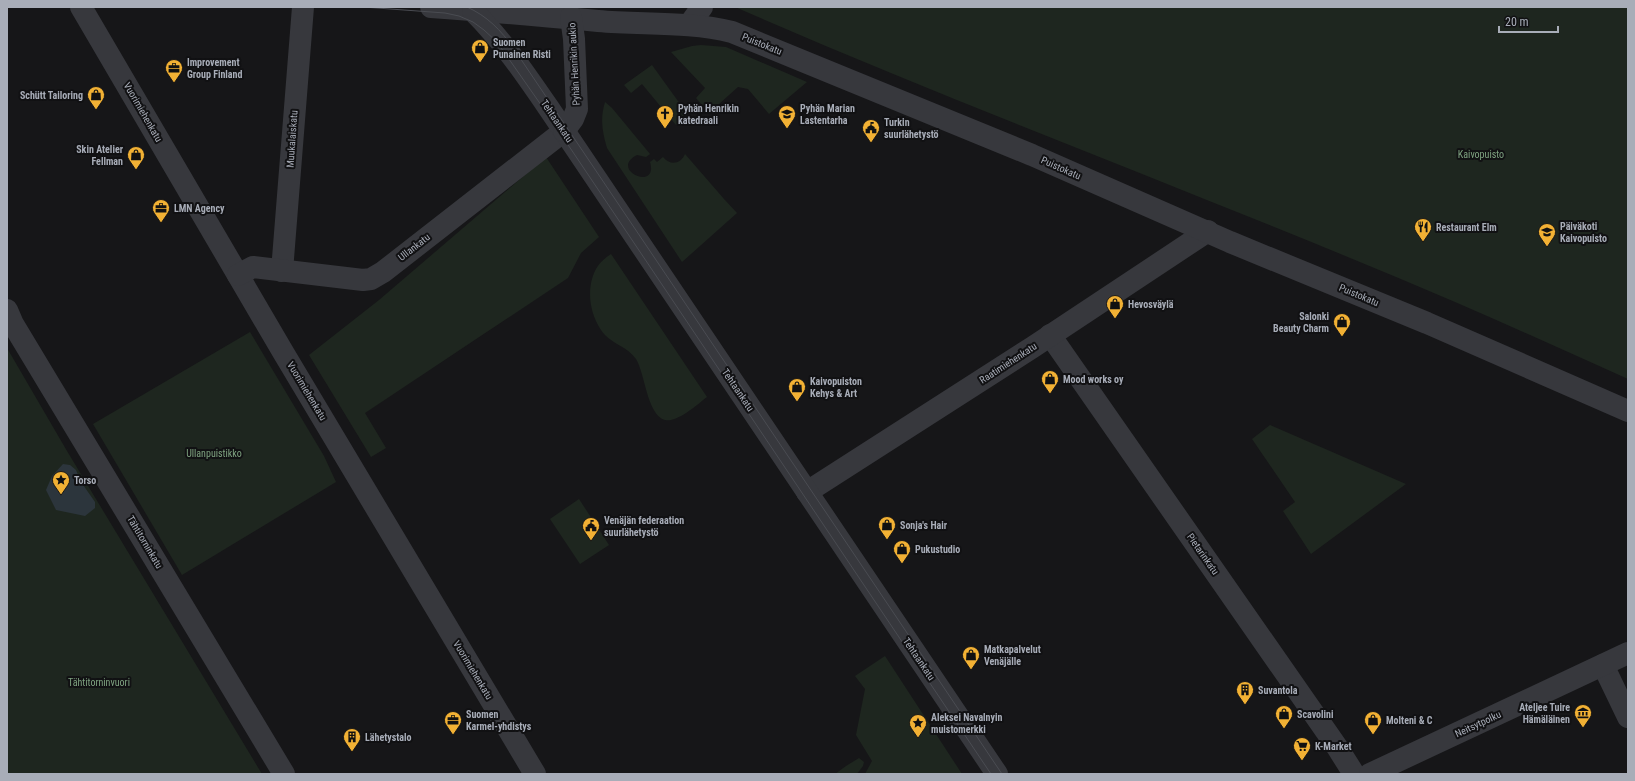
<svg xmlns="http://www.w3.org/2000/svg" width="1635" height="781" font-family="'Roboto Condensed',sans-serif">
  <rect width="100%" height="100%" fill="#161618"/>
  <g fill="#1e261f">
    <path d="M735,7H1628V379C1570,353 1513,327 1455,302C1217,200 973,111 735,7Z"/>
    <polygon points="701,45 726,47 807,82 769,114 748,89 738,87 709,113 696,98 705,88 671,52 692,46"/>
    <polygon points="652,65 688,115 676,125 642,84 631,93 624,85"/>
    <path d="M605,102L612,108L650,154L646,157L637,155C608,170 659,192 650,162L654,159L657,162L663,157C670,166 681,164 685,154L724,199L737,213L682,262L607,148C602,131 600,119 605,102Z"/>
    <polygon points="546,157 599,237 581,253 568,278 365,413 386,448 371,457 309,355 379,300"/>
    <path d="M611,254L707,397C698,404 677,423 665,420C647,415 645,373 636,359C628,347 613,344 605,335C590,318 585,289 596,269C600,262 605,258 611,254Z"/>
    <polygon points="250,332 324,456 336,482 182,575 93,424"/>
    <polygon points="7,348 67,451 262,774 7,774"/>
    <polygon points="1270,425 1406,484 1311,554 1283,511 1295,502 1252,439"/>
    <polygon points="579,499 609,545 580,564 550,519"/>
    <polygon points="885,656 962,774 865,774 872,761 856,735 865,689 855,676"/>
    <polygon points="859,758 864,762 863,766 857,774 835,774 846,766"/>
  </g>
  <polygon fill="#2c353c" points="63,464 70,465 76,470 81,482 95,502 95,508 85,516 56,510 46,490 52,476"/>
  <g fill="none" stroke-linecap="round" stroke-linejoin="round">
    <g stroke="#37383d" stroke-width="22">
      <polyline points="81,7 283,352 535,774"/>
      <polyline points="689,25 702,7"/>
      <polyline points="282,271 303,7"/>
      <polyline points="238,275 253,267 363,280 371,279 383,272 564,131"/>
      <polyline points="7,310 13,324 284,774"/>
      <polyline points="1050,335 1337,747 1354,774"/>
      <polyline points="807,492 1033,347 1208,231"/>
      <polyline points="1603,665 1628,717"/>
      <polyline points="1370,774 1628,653"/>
    </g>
    <g stroke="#37383d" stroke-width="22">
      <path d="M431,7C487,11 543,16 598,21C643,25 688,21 732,32L1032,155L1230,242L1427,323L1628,411"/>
      <path d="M473,11C503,41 526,75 550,110L997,774"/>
      <polyline points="564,131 573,119 577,109 574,39 571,17"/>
    </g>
    <g stroke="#4a4c52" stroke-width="1">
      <polyline points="363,7 445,13 459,16 473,22 484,30 497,42 546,112 991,774"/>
      <path d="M467,7C487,16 501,30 514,49L1002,774"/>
    </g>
  </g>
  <defs>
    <symbol id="shop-pin" viewBox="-11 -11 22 30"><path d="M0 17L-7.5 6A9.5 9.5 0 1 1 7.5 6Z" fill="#f2b134" stroke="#111113"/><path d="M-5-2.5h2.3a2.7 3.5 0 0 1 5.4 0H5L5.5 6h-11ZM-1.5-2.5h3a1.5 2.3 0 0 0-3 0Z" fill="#111"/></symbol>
    <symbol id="office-pin" viewBox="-11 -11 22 30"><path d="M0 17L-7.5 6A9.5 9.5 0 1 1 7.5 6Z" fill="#f2b134" stroke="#111113"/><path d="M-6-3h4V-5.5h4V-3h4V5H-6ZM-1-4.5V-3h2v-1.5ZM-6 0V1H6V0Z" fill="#111"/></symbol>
    <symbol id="church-pin" viewBox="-11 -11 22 30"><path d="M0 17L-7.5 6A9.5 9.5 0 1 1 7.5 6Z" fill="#f2b134" stroke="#111113"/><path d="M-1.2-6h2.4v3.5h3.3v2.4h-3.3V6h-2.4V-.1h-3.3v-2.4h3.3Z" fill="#111"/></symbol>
    <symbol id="school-pin" viewBox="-11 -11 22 30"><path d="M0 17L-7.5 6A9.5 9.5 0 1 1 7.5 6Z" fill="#f2b134" stroke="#111113"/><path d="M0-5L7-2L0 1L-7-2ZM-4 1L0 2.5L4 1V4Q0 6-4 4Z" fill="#111"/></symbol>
    <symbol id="civic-pin" viewBox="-11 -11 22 30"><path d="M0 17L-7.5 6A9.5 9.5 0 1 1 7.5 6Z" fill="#f2b134" stroke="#111113"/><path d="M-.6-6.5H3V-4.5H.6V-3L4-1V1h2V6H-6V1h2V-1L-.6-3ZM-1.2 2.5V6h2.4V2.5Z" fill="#111"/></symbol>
    <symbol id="restaurant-pin" viewBox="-11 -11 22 30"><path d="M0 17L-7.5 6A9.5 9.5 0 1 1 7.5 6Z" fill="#f2b134" stroke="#111113"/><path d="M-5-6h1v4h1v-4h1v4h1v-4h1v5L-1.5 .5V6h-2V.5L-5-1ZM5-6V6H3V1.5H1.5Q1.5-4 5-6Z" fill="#111"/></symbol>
    <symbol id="sight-pin" viewBox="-11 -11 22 30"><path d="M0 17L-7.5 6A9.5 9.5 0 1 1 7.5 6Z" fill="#f2b134" stroke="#111113"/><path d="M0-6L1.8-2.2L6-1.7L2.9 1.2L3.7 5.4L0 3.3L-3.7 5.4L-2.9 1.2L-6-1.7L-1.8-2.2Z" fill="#111"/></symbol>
    <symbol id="building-pin" viewBox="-11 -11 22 30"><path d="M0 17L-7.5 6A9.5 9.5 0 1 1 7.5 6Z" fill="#f2b134" stroke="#111113"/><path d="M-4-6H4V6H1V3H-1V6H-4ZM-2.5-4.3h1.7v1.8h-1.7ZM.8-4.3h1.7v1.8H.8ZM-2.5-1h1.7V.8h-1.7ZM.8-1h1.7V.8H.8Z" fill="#111"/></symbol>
    <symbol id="museum-pin" viewBox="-11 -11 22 30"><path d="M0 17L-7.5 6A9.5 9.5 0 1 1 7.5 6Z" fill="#f2b134" stroke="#111113"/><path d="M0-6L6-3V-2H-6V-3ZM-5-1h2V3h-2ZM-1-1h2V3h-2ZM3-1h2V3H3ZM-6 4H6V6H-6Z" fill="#111"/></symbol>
    <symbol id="supermarket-pin" viewBox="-11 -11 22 30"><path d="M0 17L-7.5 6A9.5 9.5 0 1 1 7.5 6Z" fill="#f2b134" stroke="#111113"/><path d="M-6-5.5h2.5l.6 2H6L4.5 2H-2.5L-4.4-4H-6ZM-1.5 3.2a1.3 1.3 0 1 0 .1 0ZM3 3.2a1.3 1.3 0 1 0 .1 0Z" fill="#111"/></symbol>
  </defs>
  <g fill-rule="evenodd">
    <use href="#shop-pin" x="470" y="38" width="20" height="27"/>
    <use href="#office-pin" x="164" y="58" width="20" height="27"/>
    <use href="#shop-pin" x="86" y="85" width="20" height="27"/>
    <use href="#church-pin" x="655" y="104" width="20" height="27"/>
    <use href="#school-pin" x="777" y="104" width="20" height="27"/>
    <use href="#civic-pin" x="861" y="118" width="20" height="27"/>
    <use href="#shop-pin" x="126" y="145" width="20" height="27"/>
    <use href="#office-pin" x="151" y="198" width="20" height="27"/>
    <use href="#restaurant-pin" x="1413" y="217" width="20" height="27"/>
    <use href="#school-pin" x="1537" y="222" width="20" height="27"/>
    <use href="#shop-pin" x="1105" y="294" width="20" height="27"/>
    <use href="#shop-pin" x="1332" y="312" width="20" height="27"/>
    <use href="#shop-pin" x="1040" y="369" width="20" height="27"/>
    <use href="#shop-pin" x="787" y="377" width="20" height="27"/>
    <use href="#sight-pin" x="51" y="470" width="20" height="27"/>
    <use href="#shop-pin" x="877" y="515" width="20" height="27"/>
    <use href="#civic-pin" x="581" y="516" width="20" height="27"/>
    <use href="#shop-pin" x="892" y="539" width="20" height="27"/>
    <use href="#shop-pin" x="961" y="645" width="20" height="27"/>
    <use href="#building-pin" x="1235" y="680" width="20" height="27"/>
    <use href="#museum-pin" x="1573" y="703" width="20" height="27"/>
    <use href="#shop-pin" x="1274" y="704" width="20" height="27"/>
    <use href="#office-pin" x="443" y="710" width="20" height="27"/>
    <use href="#shop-pin" x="1363" y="710" width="20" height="27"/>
    <use href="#sight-pin" x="908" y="713" width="20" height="27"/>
    <use href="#building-pin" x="342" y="727" width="20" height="27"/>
    <use href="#supermarket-pin" x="1292" y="736" width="20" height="27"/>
  </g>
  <g text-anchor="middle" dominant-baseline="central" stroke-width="4" stroke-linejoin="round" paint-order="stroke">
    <g font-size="10" font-weight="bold" fill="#a8adb8" stroke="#111113" text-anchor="start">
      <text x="493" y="42">Suomen<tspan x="493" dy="12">Punainen Risti</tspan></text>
      <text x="187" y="62">Improvement<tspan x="187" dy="12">Group Finland</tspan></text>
      <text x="83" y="95" text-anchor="end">Schütt Tailoring</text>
      <text x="678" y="108">Pyhän Henrikin<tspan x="678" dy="12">katedraali</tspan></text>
      <text x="800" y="108">Pyhän Marian<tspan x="800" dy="12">Lastentarha</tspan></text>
      <text x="884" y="122">Turkin<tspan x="884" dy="12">suurlähetystö</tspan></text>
      <text x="123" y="149" text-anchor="end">Skin Atelier<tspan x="123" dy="12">Fellman</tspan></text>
      <text x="174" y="208">LMN Agency</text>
      <text x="1560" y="226">Päiväkoti<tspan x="1560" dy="12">Kaivopuisto</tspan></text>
      <text x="1436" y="227">Restaurant Elm</text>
      <text x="1128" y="304">Hevosväylä</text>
      <text x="1329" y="316" text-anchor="end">Salonki<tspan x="1329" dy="12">Beauty Charm</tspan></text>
      <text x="1063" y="379">Mood works oy</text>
      <text x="810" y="381">Kaivopuiston<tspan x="810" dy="12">Kehys &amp; Art</tspan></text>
      <text x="74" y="480">Torso</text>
      <text x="604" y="520">Venäjän federaation<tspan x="604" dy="12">suurlähetystö</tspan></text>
      <text x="900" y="525">Sonja's Hair</text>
      <text x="915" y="549">Pukustudio</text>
      <text x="984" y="649">Matkapalvelut<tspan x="984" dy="12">Venäjälle</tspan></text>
      <text x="1258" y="690">Suvantola</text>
      <text x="1570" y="707" text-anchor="end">Ateljee Tuire<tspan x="1570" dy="12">Hämäläinen</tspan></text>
      <text x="466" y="714">Suomen<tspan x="466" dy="12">Karmel-yhdistys</tspan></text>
      <text x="1297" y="714">Scavolini</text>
      <text x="931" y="717">Aleksei Navalnyin<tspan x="931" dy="12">muistomerkki</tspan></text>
      <text x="1386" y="720">Molteni &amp; C</text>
      <text x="365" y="737">Lähetystalo</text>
      <text x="1315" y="746">K-Market</text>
    </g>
    <g font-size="10" fill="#a8adb8" stroke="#111113">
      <text transform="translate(762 44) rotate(22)">Puistokatu</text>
      <text transform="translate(574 64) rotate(-93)">Pyhän Henrikin aukio</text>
      <text transform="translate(143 112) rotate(60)">Vuorimiehenkatu</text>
      <text transform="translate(557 121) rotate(56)">Tehtaankatu</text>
      <text transform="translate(292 139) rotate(-86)">Muukalaiskatu</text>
      <text transform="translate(1061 168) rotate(24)">Puistokatu</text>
      <text transform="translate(414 247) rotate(-38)">Ullankatu</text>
      <text transform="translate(1359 295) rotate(23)">Puistokatu</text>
      <text transform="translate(1008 363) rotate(-33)">Raatimiehenkatu</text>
      <text transform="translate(738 390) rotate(56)">Tehtaankatu</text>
      <text transform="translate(307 391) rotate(59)">Vuorimiehenkatu</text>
      <text transform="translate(145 542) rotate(59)">Tähtitorninkatu</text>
      <text transform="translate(1203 554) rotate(55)">Pietarinkatu</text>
      <text transform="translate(919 659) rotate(56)">Tehtaankatu</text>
      <text transform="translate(473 670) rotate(59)">Vuorimiehenkatu</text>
      <text transform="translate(1478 724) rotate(-25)">Neitsytpolku</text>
    </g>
    <g font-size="10" fill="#7fa381" stroke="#111113">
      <text x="1481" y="154">Kaivopuisto</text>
      <text x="214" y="453">Ullanpuistikko</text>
      <text x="99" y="682">Tähtitorninvuori</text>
    </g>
  </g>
  <rect width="1635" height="781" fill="none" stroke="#a8adb8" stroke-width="16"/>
  <path d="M1499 26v6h59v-6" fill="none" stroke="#a8adb8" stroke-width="2"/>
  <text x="1505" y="26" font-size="12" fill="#a8adb8" stroke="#111113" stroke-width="3" paint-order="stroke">20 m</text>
</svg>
